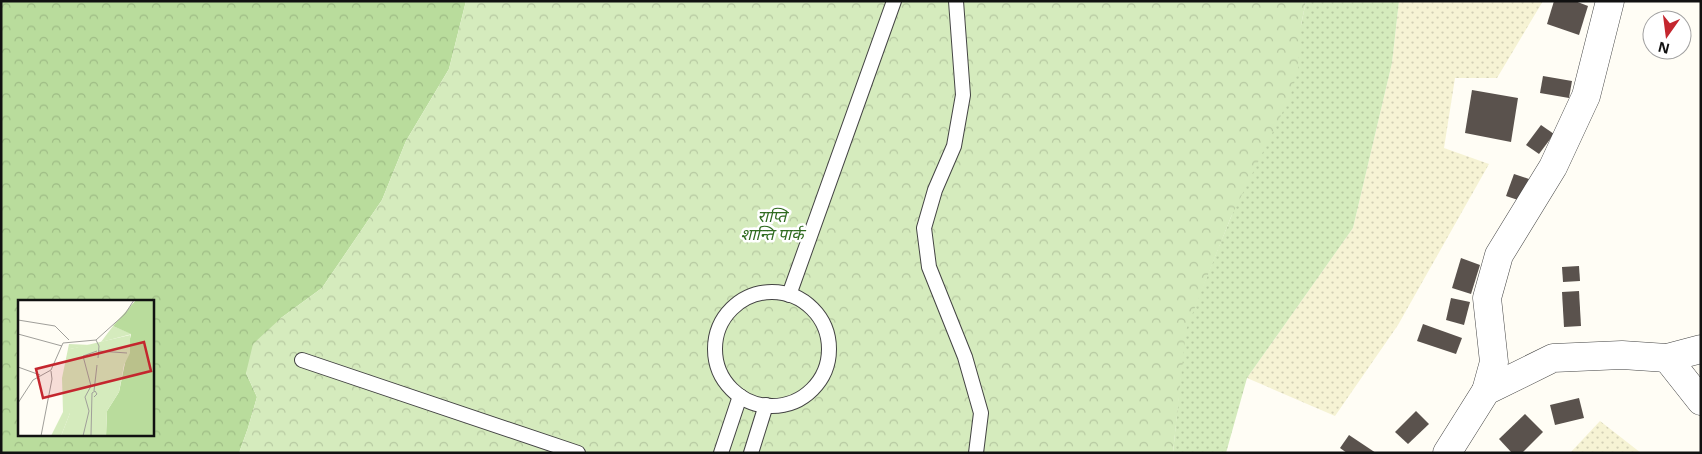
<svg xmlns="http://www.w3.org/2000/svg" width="1702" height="454" font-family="Georgia,'Noto Sans Devanagari',serif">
  <defs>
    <pattern id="farmland-dots" width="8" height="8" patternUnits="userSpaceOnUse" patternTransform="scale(1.25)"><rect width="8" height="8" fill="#f6f3d4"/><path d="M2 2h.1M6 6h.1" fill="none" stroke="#d2cfb5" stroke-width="1.8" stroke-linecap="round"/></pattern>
    <pattern id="grass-dots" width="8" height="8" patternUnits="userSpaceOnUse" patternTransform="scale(1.25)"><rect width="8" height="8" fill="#d5ebbd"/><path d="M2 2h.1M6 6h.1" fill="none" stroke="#b6c8a1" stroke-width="1.8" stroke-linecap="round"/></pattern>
    <pattern id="forest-crowns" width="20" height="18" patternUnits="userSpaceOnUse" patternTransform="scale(1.25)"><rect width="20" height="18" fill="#b9dc9c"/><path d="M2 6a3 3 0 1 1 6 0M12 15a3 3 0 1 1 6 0" fill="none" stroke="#9ebc85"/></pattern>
    <pattern id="park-crowns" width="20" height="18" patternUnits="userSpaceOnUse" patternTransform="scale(1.25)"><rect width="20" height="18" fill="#d5ebbd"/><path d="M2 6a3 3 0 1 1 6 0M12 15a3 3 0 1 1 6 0" fill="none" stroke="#b6c8a1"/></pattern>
  </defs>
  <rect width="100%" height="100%" fill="#fffdf5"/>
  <g fill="url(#farmland-dots)">
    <polygon points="1399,1 1543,1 1497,78 1455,78 1444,148 1489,164 1398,325 1335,416 1247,378 1353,228 1392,63"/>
    <polygon points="1600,421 1641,453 1570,453"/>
  </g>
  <polygon fill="url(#grass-dots)" points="1306,1 1399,1 1392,63 1353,228 1247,378 1226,453 1173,453 1185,330 1231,217 1301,25"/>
  <path fill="url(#forest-crowns)" fill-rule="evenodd" d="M1,1H466L449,69L406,141L382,200L322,288L281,318L246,373L257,397L248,428L239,453H1ZM19,302H152V435H19Z"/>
  <polygon fill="url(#park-crowns)" points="466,1 1306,1 1301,25 1298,70 1290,97 1231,217 1186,330 1173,453 239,453 248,428 257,397 246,373 253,344 281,318 322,288 382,200 406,141 449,69"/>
  <g fill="#5a524d">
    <polygon points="1554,1 1575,1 1588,6 1579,35 1547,24"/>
    <polygon points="1543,76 1572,81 1569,98 1540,93"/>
    <polygon points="1472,90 1518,98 1511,142 1465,133"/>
    <polygon points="1541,125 1554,134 1539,154 1526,145"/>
    <polygon points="1514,174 1529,179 1521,201 1506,196"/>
    <polygon points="1461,258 1480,265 1471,294 1452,288"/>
    <polygon points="1579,266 1580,281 1563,282 1562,267"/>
    <polygon points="1579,291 1581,326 1564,327 1562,292"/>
    <polygon points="1451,298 1470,302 1464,325 1446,320"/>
    <polygon points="1423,324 1462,338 1456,354 1417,341"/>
    <polygon points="1579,398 1584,418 1555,425 1550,405"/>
    <polygon points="1416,411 1429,424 1408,444 1395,432"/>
    <polygon points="1525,414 1543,432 1522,453 1512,453 1499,439"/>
    <polygon points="1349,435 1376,453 1347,453 1340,448"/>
  </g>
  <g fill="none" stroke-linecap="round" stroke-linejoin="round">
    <defs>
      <g id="service">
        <polyline points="956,1 963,95 954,146 935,190 924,228 929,267 965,357 981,413 976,453"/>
        <circle cx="772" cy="349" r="57"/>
        <polyline points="789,295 894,1"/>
        <polyline points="302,360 578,453"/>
        <polyline points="721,453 740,396"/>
        <polyline points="751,453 766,405"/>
      </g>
      <g id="minor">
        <polyline points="1667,358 1701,401"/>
        <polyline points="1486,391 1494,362 1487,298 1499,255 1553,167 1586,96 1610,1"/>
        <polyline points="1447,453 1486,391 1553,358 1622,355 1667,358 1701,349"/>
      </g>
    </defs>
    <use href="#service" stroke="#444" stroke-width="16"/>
    <use href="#minor" stroke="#444" stroke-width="29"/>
    <use href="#service" stroke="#fff" stroke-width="14"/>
    <use href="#minor" stroke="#fff" stroke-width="28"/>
  </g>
  <g text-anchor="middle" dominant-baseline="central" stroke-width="5" stroke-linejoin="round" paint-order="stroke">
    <g font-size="16" font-style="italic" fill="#2f6b1f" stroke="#fff">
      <text x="772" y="218">राप्ति<tspan x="772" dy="18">शान्ति पार्क</tspan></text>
    </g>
  </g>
  <g transform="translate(18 300)">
    <rect width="136" height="136" fill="#fffdf5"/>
    <path d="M95,26L114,34L83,42ZM51,44L73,45L52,49V113L43,136H33L45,112L44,78Z" fill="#d5ebbd"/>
    <path d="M118,0H136V136H88L89,111L101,92L113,34L95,26Z" fill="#b9dc9c"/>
    <path d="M112,35V53L106,65L101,92L89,111L88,136H43L52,113V49Z" fill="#d5ebbd"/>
    <path fill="none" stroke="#a09f9a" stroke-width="1" d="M0,20L37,26L51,40M0,34L44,46M78,40L81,46L80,58M81,51L109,53M0,67L22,75M76,91L79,65M0,103L15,80L33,70L45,43L78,40L107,14L116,0M73,135L74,93L77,91L79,94L76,97M23,136L34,79L33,71M65,136L71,111L67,97L73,86L65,56L79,51"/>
    <path fill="#c4262e" fill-opacity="0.15" stroke="#c4262e" stroke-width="2.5" d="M126,42L133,71L25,98L18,69Z"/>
    <rect width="136" height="136" fill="none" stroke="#111" stroke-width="2.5"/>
  </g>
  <rect width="1702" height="454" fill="none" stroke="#111111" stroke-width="5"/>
  <g transform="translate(1667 35) rotate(194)"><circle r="24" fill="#ffffff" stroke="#a0a0a0"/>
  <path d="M0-4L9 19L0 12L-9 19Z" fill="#c4262e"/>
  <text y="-8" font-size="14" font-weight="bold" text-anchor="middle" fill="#111111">N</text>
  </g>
</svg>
